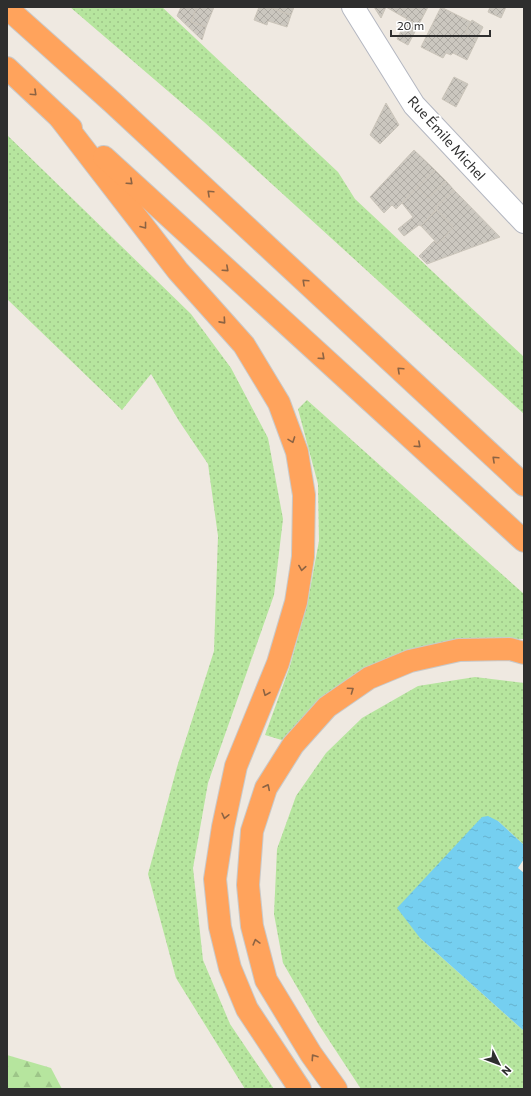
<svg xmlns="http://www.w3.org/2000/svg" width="531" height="1096" font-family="Commissioner,sans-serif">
  <defs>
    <pattern id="grass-dots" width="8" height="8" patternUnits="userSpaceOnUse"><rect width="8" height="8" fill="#b6e59e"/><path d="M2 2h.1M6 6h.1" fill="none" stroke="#9dc588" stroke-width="1.8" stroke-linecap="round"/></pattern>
    <pattern id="forest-firs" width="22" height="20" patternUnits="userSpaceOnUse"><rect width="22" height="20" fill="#b6e59e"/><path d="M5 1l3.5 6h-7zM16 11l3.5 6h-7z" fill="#9dc588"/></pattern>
    <pattern id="water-ripples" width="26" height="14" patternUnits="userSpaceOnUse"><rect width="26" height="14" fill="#75cff0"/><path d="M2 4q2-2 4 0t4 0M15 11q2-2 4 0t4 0" fill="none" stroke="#66b2ce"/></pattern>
    <pattern id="building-cross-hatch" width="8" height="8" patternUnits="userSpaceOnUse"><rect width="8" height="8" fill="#cbc7bf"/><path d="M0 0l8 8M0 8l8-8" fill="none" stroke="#afaba4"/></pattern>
  </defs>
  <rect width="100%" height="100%" fill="#efe9e1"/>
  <g fill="url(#grass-dots)">
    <polygon points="70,7 162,7 338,172 355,199 524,357 524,414 204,122"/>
    <polygon points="7,135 191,314 231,368 268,438 283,519 274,595 208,783 193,868 203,960 230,1024 274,1089 245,1089 176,978 148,874 177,767 214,651 218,536 208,464 179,421 151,374 122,410 7,299"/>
    <polygon points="307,400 524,594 524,639 476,638 426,646 375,664 332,691 285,741 265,735 290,666 308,600 319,541 318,484 298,409"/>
    <polygon points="475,677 524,683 524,845 498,821 420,938 524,1031 524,1089 361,1089 319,1025 283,963 274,914 277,849 296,796 326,753 362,718 418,686"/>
  </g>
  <polygon fill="url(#forest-firs)" points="7,1055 51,1068 62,1089 7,1089"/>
  <polygon fill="url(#water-ripples)" points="488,816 498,821 524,845 524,859 518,868 524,873 524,1031 420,938 397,908 482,817"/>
  <g fill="url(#building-cross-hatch)" stroke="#cbc5ba">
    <polygon points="181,7 197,7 191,22 206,27 202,40 177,16"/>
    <polygon points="197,7 214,7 206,27 191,22"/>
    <polygon points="259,7 269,7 291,15 287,27 268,21 267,25 254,20"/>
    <polygon points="269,7 294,7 291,15"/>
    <polygon points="374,7 386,7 381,18"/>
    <polygon points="386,7 428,7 408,45 397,39 407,19"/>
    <polygon points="441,7 471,22 465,33 477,39 467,60 453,53 451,55 446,53 443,58 421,47"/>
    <polygon points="490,7 506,7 501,18 488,12"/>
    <polygon points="472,20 483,27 477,39 465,33"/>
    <polygon points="454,77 468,84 456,107 442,99"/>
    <polygon points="386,103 399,125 380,144 370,135"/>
    <polygon points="414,150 435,170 396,209 392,205 384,213 370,197"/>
    <polygon points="435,170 446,181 428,198 417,187"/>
    <polygon points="446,181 454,190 421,226 419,225 404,236 398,229 413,217 402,203 417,187 428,198"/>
    <polygon points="454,190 500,237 427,264 419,256 434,241 438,244 453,227 435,208"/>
    <polygon points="437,210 453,227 438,244 421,226"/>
  </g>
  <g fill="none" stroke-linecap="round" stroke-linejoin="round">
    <defs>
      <polyline id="street" points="353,7 414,105 524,222"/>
      <g id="highway">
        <polyline points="7,8 112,102 524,485"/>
        <polyline points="7,68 71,128"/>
        <polyline points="60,118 178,271 244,345 279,403 297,452 304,495 303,557 296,602 278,663 236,766 223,827 215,879 220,927 230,968 247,1009 300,1089"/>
        <polyline points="104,157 524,541"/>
        <polyline points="336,1089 311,1054 266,980 252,926 248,885 252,831 266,788 293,745 327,707 369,678 410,661 459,650 510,649 524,653"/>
      </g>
    </defs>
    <use href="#street" stroke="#b4b7c1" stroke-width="24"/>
    <use href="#highway" stroke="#c9c9c9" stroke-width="24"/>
    <use href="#street" stroke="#fff" stroke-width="22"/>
    <use href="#highway" stroke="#ffa35c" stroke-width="22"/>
  </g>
  <defs><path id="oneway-chevron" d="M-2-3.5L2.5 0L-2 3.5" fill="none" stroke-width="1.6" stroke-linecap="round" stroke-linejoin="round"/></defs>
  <g stroke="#8c6343">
    <use href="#oneway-chevron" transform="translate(34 93) rotate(43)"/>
    <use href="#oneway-chevron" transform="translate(130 182) rotate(42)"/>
    <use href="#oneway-chevron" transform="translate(210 193) rotate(-137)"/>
    <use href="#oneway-chevron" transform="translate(144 226) rotate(52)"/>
    <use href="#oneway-chevron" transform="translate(226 269) rotate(42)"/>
    <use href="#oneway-chevron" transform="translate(305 282) rotate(-137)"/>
    <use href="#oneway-chevron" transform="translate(223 321) rotate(48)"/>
    <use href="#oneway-chevron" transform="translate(322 357) rotate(42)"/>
    <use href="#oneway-chevron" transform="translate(400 370) rotate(-137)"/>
    <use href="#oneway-chevron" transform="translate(292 440) rotate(70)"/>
    <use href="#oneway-chevron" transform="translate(418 445) rotate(42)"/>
    <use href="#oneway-chevron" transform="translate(495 459) rotate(-137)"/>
    <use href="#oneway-chevron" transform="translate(302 568) rotate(99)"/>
    <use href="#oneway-chevron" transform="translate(351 690) rotate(-35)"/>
    <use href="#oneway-chevron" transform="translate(266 693) rotate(112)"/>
    <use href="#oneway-chevron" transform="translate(267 787) rotate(-64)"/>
    <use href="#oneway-chevron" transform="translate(225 816) rotate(103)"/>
    <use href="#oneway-chevron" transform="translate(256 942) rotate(-105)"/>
    <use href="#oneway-chevron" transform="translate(314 1057) rotate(-124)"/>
  </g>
  <g text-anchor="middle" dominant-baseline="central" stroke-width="4" stroke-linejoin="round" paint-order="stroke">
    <g font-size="14" fill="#2e2e2e" stroke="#fff">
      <text transform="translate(447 138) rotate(48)">Rue Émile Michel</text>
    </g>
  </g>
  <rect width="531" height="1096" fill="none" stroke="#2e2e2e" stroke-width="16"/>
  <g transform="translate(499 1064) rotate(132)" stroke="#ffffff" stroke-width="3" paint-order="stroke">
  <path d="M0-3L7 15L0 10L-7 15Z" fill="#2e2e2e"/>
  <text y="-6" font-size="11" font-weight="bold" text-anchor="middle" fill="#2e2e2e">N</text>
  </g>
  <path d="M391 30v6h99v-6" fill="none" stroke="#2e2e2e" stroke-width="2"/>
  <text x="397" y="30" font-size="12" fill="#2e2e2e" stroke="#ffffff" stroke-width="3" paint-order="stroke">20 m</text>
</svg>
